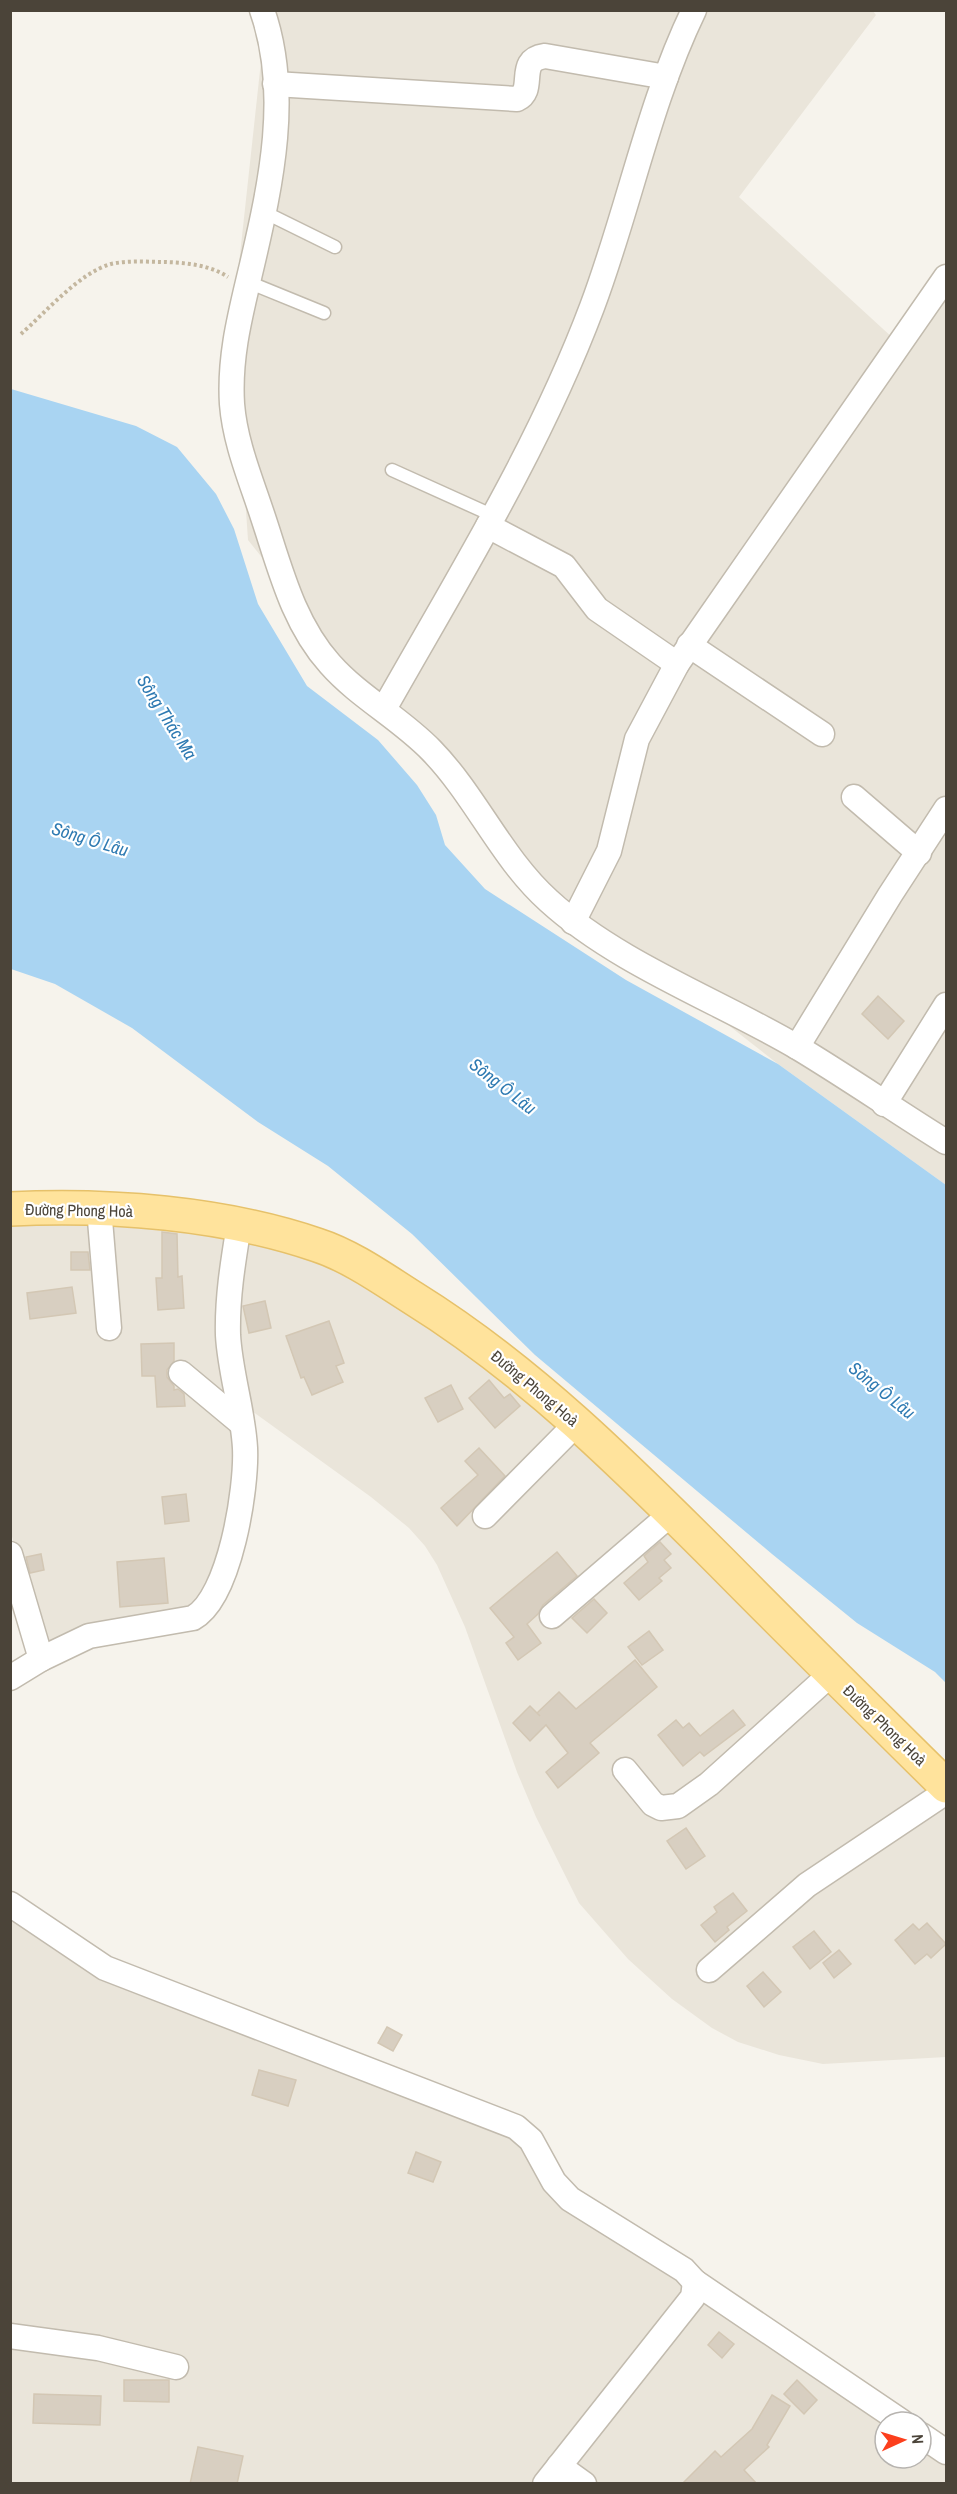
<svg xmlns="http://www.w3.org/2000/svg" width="957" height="2494" font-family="'Archivo Narrow',sans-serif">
  <rect width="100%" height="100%" fill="#f6f3ec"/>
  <g fill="#eae5da">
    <polygon points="250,11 873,11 876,15 739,197 906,350 946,289 946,1185 778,1064 483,833 248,540 233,319 263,43"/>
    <polygon points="39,1219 222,1234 329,1263 439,1327 558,1420 946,1799 946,2057 823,2064 779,2055 738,2042 712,2028 672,1999 628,1959 579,1903 536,1817 517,1772 465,1627 437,1565 425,1546 409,1528 371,1497 252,1411 243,1466 205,1606 46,1642 19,1567 11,1532 10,1221"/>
    <polygon points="10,1911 90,1965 506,2132 543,2163 885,2422 885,2458 921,2458 921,2440 946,2457 946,2483 11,2483"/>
  </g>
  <polygon fill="#a9d4f2" points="11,389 136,426 177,447 216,494 234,529 258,604 307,686 378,740 417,785 436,815 445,845 485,889 626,980 778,1064 946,1185 946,1683 935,1672 857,1623 772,1554 535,1355 412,1234 328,1166 258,1122 132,1028 55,984 11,969"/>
  <g fill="#d8cfc1" stroke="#d3c7b4" stroke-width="1.5">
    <polygon points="878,996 904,1021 888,1039 862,1014"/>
    <polygon points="162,1232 177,1234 178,1277 182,1276 184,1308 158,1310 156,1278 162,1278"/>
    <polygon points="71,1252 88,1252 90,1270 71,1270"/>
    <polygon points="72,1287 76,1313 30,1319 27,1293"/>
    <polygon points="265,1301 271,1328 249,1333 243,1306"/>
    <polygon points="329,1321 344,1363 336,1366 343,1382 312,1395 304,1377 301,1378 286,1336"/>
    <polygon points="174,1343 174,1361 167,1370 167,1377 174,1386 174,1390 178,1389 184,1394 185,1406 157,1407 155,1376 142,1376 141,1344"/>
    <polygon points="489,1380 504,1398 510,1394 520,1406 495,1428 469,1398"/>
    <polygon points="451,1385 463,1409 438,1422 425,1398"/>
    <polygon points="479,1448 505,1476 457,1526 441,1508 478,1475 465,1461"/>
    <polygon points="186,1494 189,1521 165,1524 162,1497"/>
    <polygon points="660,1542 671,1554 664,1560 671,1568 659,1578 662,1581 639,1600 624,1583 648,1562 644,1556"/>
    <polygon points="557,1552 577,1576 543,1605 538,1614 527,1624 541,1643 518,1660 506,1643 514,1637 490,1608"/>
    <polygon points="41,1554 44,1570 30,1573 26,1557"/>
    <polygon points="164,1558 168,1603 120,1607 117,1562"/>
    <polygon points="594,1599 607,1613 587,1633 572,1618"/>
    <polygon points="649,1631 663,1650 642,1665 628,1647"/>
    <polygon points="635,1660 657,1687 590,1743 599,1753 558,1788 546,1772 568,1753 546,1725 530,1741 513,1723 530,1706 540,1716 537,1713 559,1692 576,1709"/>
    <polygon points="733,1710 745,1725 704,1756 700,1752 683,1766 658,1735 676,1720 683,1728 689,1723 700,1736"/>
    <polygon points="686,1828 705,1856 686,1869 667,1841"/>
    <polygon points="733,1893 747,1911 727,1927 729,1930 715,1942 701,1925 717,1912 714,1907"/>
    <polygon points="927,1923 946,1944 931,1958 927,1954 915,1964 895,1940 913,1924 919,1930"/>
    <polygon points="814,1931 831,1952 810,1969 793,1947"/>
    <polygon points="839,1950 851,1964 834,1978 823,1963"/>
    <polygon points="763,1972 781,1992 764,2007 747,1986"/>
    <polygon points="387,2027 402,2035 393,2051 378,2043"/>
    <polygon points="259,2070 296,2080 288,2106 252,2095"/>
    <polygon points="416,2152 441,2162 433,2182 408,2173"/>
    <polygon points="719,2332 734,2344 722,2358 708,2345"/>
    <polygon points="124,2380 169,2380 169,2402 124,2401"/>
    <polygon points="797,2380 817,2400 804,2414 784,2394"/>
    <polygon points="34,2394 101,2396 100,2425 33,2423"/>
    <polygon points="772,2395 790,2406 767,2445 769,2447 744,2470 757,2484 682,2484 715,2451 721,2457 752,2429"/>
    <polygon points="198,2447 243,2456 237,2484 190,2484"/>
  </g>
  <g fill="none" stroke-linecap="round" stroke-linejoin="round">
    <defs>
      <g id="service">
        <polyline points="264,212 335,247"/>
        <polyline points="248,282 324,313"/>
        <polyline points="392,470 494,516"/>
      </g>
      <g id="minor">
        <path d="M262,10C291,92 271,184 252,265C241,312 229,355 232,404C235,443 251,480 263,517C280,568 293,623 330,664C359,697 400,718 431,750C476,796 501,858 549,901C617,963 717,1000 797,1047C847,1077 896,1111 946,1142"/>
        <path d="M275,84L517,99C537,90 515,60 545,56L666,77"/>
        <polyline points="488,526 564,566 597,609 677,664"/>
        <polyline points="689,645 822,734"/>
        <path d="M384,709C458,578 539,448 592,307C629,209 648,105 694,10"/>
        <polyline points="854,797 919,853"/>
        <polyline points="573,922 609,851 637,739 677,664 946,277"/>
        <polyline points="797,1047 890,895 946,809"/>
        <polyline points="884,1104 946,1005"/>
        <polyline points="99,1208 109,1328"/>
        <polyline points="181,1373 241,1423"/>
        <polyline points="485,1516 577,1423"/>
        <polyline points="10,1554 41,1659"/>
        <polyline points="552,1616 672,1513"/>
        <path d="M10,1678L41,1659L89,1636L193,1618C230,1598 247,1488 245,1448C243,1410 230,1373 228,1335C227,1298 233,1262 239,1225"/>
        <polyline points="625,1770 653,1804 661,1808 678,1806 709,1784 832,1673"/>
        <polyline points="10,1904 105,1968 516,2127 531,2140 554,2182 570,2199 684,2270 695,2282 902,2422"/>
        <polyline points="709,1970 807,1885 946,1792"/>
        <polyline points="10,2336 98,2348 176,2367"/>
        <polyline points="921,2435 946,2452"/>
        <polyline points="559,2466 584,2484"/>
        <polyline points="545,2484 693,2297 695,2282"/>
      </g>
      <path id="primary" d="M10,1209C108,1204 224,1213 317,1245C351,1256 383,1279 413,1298C529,1370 626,1467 722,1563C796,1638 871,1712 946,1786"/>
    </defs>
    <use href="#service" stroke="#c2bbae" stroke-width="15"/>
    <use href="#minor" stroke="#c2bbae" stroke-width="27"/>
    <use href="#primary" stroke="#e6c16a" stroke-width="36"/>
    <path stroke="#c4b79f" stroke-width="4" stroke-dasharray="3 3" stroke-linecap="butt" d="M21,334C46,312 79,273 111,264C129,260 148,262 166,262C187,263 210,265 228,277"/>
    <use href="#service" stroke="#fff" stroke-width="12"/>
    <use href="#minor" stroke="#fff" stroke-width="24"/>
    <use href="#primary" stroke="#ffe39c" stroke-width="33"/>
  </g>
  <g text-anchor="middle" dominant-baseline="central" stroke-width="4.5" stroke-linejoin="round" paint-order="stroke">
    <g font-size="16" fill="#4b4439" stroke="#fff">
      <text transform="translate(79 1210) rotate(1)">Đường Phong Hoà</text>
      <text transform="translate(535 1388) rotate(40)">Đường Phong Hoà</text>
      <text transform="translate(885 1725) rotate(44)">Đường Phong Hoà</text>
    </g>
    <g font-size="18" font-style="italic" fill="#2e7ab2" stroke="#fff">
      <text transform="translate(167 717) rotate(58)">Sông Thác Ma</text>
      <text transform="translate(90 839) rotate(17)">Sông Ô Lâu</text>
      <text transform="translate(503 1086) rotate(38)">Sông Ô Lâu</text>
      <text transform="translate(882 1390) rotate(39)">Sông Ô Lâu</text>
    </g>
  </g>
  <rect width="957" height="2494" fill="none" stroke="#4b4439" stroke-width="24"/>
  <g transform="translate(903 2440) rotate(86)"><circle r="28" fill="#ffffff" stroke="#b7b4b0" stroke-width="1.5"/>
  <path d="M0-4.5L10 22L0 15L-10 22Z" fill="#fc3f1d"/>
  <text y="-9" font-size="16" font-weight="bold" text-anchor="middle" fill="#4b4439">N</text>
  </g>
</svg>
